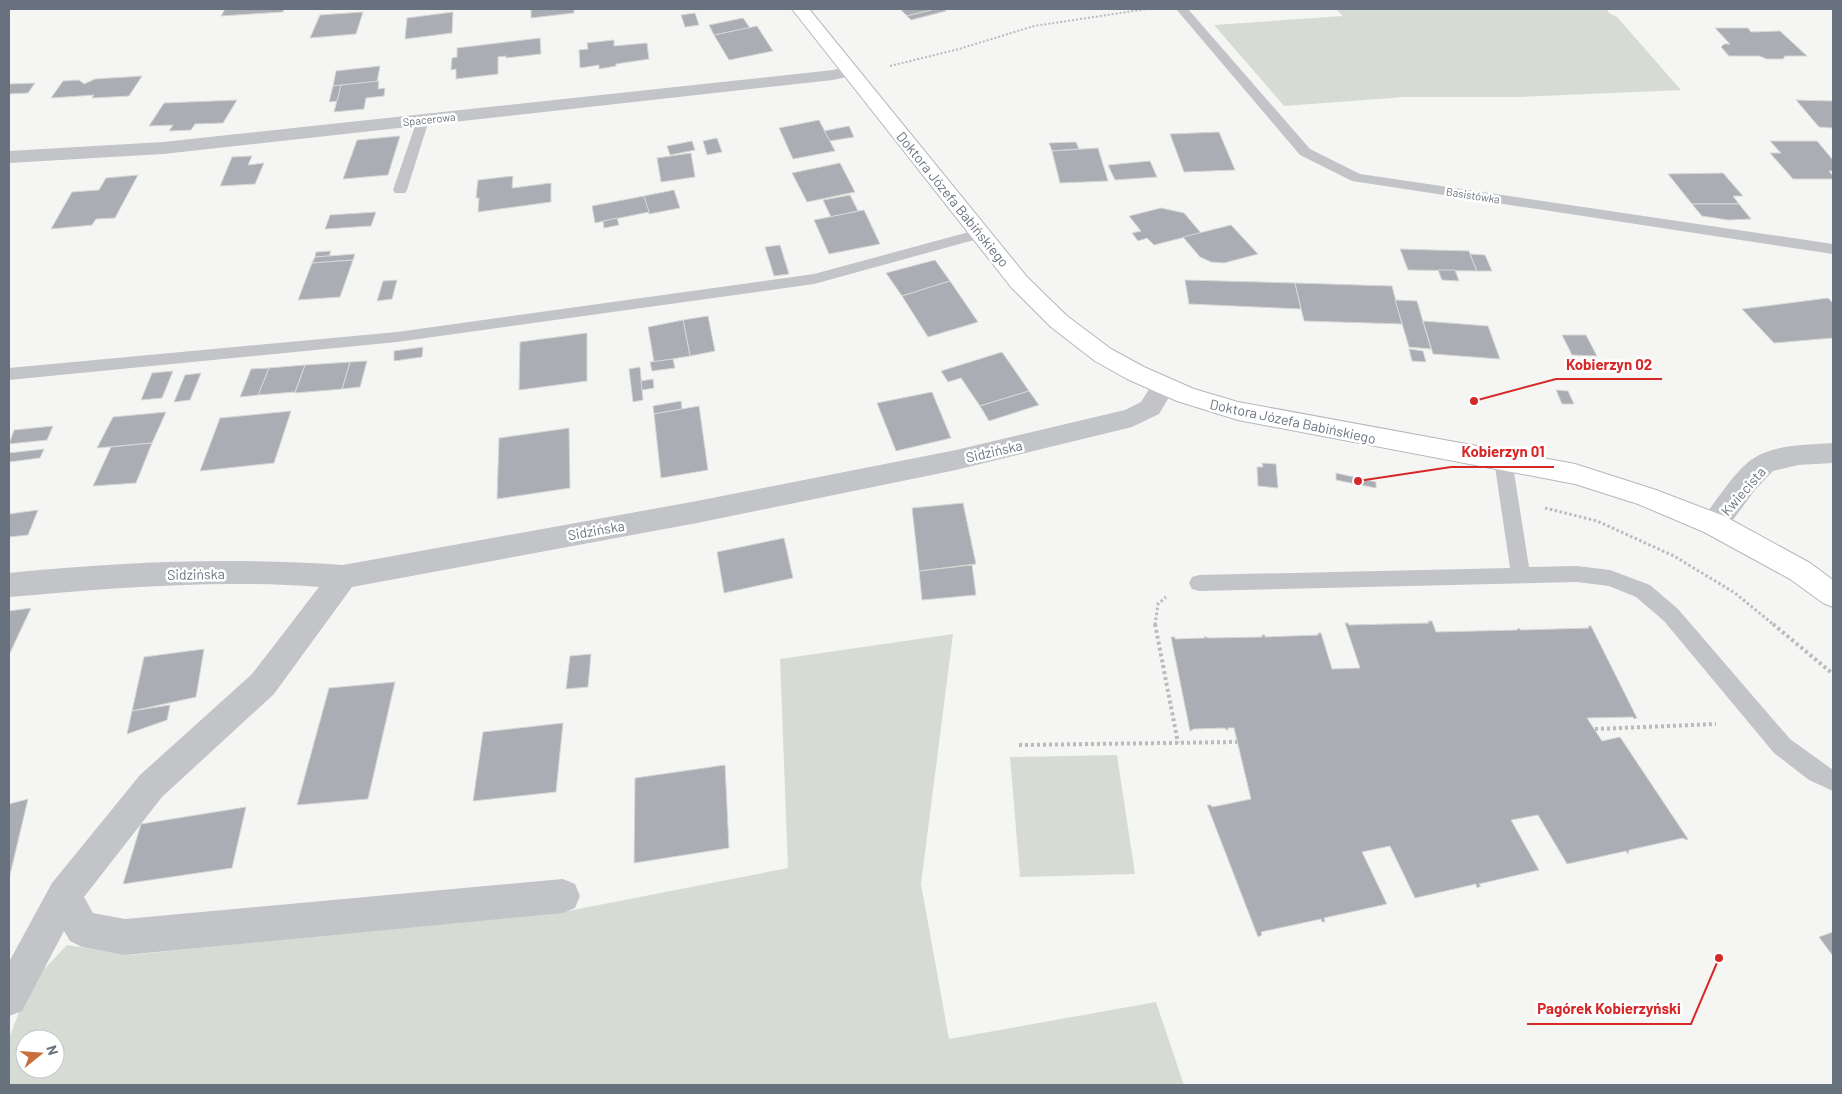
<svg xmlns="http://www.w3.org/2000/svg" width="1842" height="1094" font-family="Barlow,sans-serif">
  <rect width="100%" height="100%" fill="#f5f5f3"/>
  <g fill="#d6dcd4" fill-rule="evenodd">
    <polygon points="1336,9 1607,9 1609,13 1617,17 1681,90 1520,97 1405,97 1284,106 1214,25 1343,16"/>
    <path d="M953,634L921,884L949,1039L1156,1002L1184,1085H9V1039L29,985L67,945L130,955L568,911L788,868L780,659ZM25,1039H55V1069H25Z"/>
    <polygon points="1117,755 1135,874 1020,877 1010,757"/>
  </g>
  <g fill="#aaaeb4" stroke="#d7d7d5">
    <polygon points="225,9 284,9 283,12 221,16"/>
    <polygon points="531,9 574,9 574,13 531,18"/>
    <polygon points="900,9 935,9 907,16"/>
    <polygon points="935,9 944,9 946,11 911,20 907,16"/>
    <polygon points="363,12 356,34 310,38 320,15"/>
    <polygon points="453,12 452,33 405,39 407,18"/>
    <polygon points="695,13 699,25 685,27 681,15"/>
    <polygon points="743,18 750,28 714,35 709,25"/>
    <polygon points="757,26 773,51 729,60 714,35"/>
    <polygon points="1715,28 1748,28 1751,32 1780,31 1807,56 1785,56 1783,59 1767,59 1759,56 1729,56 1721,47 1724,44 1730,44"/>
    <polygon points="540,38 541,54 506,58 506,56 498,57 498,74 456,79 456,69 451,70 452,58 457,57 457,48"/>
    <polygon points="614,40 614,46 647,43 649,59 616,64 616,66 599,69 599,65 580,68 579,50 588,49 587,43"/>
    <polygon points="380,66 377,82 333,86 336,71"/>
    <polygon points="142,76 129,96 92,98 94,95 51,98 63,81 79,80 84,84 95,79"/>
    <polygon points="379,81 378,89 385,88 384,96 366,98 364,109 334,112 341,85"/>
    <polygon points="35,83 28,93 9,94 9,84"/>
    <polygon points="341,85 337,101 329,102 333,86"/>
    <polygon points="237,100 223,123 195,124 191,130 169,131 173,125 149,126 164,103"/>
    <polygon points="1796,100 1833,101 1833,128 1819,127"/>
    <polygon points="819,120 835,151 793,159 779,128"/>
    <polygon points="849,126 854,137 830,141 824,131"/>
    <polygon points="1219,132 1235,170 1184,172 1170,134"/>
    <polygon points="400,136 388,175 343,179 357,140"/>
    <polygon points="717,138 722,152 707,155 703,141"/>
    <polygon points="692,141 695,150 670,155 667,146"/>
    <polygon points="1770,141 1817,141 1833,160 1833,171 1829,171 1833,176 1833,179 1793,179 1770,153 1781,153"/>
    <polygon points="1076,142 1079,149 1052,151 1049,143"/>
    <polygon points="1098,148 1108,181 1060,183 1052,151"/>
    <polygon points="691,153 695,177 661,182 657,158"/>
    <polygon points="252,156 248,165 264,163 255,184 220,186 232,157"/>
    <polygon points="1150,161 1157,177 1115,180 1108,165"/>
    <polygon points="840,163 855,192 807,202 792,173"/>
    <polygon points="1723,173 1743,196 1733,196 1739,204 1692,204 1668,174"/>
    <polygon points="138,175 115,218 96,219 92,225 51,229 72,192 99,190 106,178"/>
    <polygon points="513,176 512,188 551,183 551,202 478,212 479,198 476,198 478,180"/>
    <polygon points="674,190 680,208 649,214 644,196"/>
    <polygon points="850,195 858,211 831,217 823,200"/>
    <polygon points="644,196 649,212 595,223 592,206"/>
    <polygon points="1692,204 1739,204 1751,219 1728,220 1702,216"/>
    <polygon points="1161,208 1184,213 1201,233 1154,245 1147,238 1138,241 1132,233 1141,231 1129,216"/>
    <polygon points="864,210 880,244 829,254 814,220"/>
    <polygon points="376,212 371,226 325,229 330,215"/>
    <polygon points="617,218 619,225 604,228 603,221"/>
    <polygon points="1231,225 1258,254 1224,263 1211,262 1200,257 1183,237"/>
    <polygon points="780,245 789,274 774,276 765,247"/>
    <polygon points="1400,249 1469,251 1477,271 1408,270"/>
    <polygon points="331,251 329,256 315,257 316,252"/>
    <polygon points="355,254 353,260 312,263 315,257"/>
    <polygon points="1470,254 1485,255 1492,271 1477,271"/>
    <polygon points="353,260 340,297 298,300 312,263"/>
    <polygon points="935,260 950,281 902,296 886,273"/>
    <polygon points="1438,270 1455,270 1459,281 1442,280"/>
    <polygon points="397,280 392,299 377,301 383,281"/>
    <polygon points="1185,280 1295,283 1301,309 1189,304"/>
    <polygon points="950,281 978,322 928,337 902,296"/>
    <polygon points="1295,283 1392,286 1402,324 1304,321"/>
    <polygon points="1828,298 1833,303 1833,338 1774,343 1742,309"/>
    <polygon points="1395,300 1417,301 1431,349 1409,347"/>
    <polygon points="708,316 715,351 690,356 683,320"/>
    <polygon points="683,320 690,356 654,362 648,327"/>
    <polygon points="1423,321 1488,326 1500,359 1433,354"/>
    <polygon points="587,333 587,381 519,390 520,342"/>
    <polygon points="1562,335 1586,335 1597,356 1572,355"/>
    <polygon points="423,347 422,357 394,361 394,351"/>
    <polygon points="1409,349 1423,351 1426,362 1412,361"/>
    <polygon points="1002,352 1029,391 980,406 961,378 948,382 941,371"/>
    <polygon points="673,359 675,368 652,371 650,362"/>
    <polygon points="367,361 360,387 342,389 350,362"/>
    <polygon points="350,362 342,389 295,393 305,365"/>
    <polygon points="305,365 295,392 258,395 269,368"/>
    <polygon points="640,367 643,400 633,402 629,369"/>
    <polygon points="269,368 258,395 240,397 251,369"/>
    <polygon points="173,371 162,398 141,400 152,373"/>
    <polygon points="201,373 190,400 174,402 185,375"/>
    <polygon points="653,379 654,388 642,390 641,381"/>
    <polygon points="1556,390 1568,391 1574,404 1562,404"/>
    <polygon points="1029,391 1039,405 989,421 980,406"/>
    <polygon points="932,392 951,438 896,451 877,403"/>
    <polygon points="681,401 682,409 654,414 653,406"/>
    <polygon points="699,406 708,470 661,478 654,414"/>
    <polygon points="291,411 274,463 200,471 220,418"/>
    <polygon points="166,412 152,443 97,448 113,417"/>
    <polygon points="53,426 47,440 9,444 14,430"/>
    <polygon points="569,428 570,488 497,499 499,438"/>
    <polygon points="152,443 136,483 93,486 111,447"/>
    <polygon points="44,449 40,458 9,462 9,453"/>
    <polygon points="1262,463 1276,464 1278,488 1258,486 1257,467 1263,467"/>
    <polygon points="1336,473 1376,482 1376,488 1336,480"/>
    <polygon points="963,503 976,564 919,571 912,508"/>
    <polygon points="38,510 28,535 9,537 9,514"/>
    <polygon points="784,538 793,578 724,593 717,552"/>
    <polygon points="972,565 976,595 922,600 919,571"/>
    <polygon points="31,608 9,655 9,611"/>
    <polygon points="1428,621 1432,621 1436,632 1517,630 1518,628 1521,630 1589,628 1588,626 1591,626 1637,718 1634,719 1633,717 1587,718 1602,741 1620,737 1688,839 1686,840 1683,838 1629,850 1628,854 1626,851 1567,864 1538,815 1511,820 1539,870 1479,884 1481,886 1477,888 1476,884 1415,898 1390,846 1362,852 1387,904 1324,918 1325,922 1322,922 1321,919 1261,932 1262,935 1258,937 1207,805 1211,805 1212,807 1251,799 1234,728 1228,728 1228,730 1226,730 1225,728 1194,729 1190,731 1171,637 1175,637 1175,639 1205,638 1204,636 1208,638 1262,637 1262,635 1265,635 1265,637 1318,635 1318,633 1321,633 1332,669 1360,668 1345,623 1348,623 1349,625 1429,623"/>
    <polygon points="204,649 196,697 132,711 144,657"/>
    <polygon points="591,654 588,687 566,689 570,656"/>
    <polygon points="395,682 368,799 297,805 329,688"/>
    <polygon points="170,705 167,720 127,734 132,711"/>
    <polygon points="563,723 556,792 473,801 483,732"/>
    <polygon points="725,765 729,848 634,863 635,778"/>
    <polygon points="28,799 9,879 9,804"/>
    <polygon points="246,807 232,868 123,884 141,824"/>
    <polygon points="1833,932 1833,956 1819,937"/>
  </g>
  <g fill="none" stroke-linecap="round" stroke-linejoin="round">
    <defs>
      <polygon id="secondary" points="792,9 809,9 1027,277 1067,316 1111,349 1144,367 1194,389 1238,402 1575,464 1656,490 1724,516 1810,563 1833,580 1833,607 1823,603 1790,579 1704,532 1638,504 1575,484 1238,420 1177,401 1127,379 1095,361 1051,327 1011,287"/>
    </defs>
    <use href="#secondary" stroke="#b4b7bc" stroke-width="2"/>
    <polyline stroke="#b9bbbd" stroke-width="2" stroke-dasharray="2 2" stroke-linecap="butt" points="890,66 959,49 1034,26 1147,9"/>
    <g stroke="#b9bbbd" stroke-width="3" stroke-dasharray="2.5 2.5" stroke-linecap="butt">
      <polyline points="1545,508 1597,521 1674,556 1735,593 1774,625"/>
      <polyline points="1155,625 1158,604 1166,597"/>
    </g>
    <g stroke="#b9bbbd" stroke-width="4" stroke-dasharray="3 3" stroke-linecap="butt">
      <polyline points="1155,624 1178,743"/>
      <polyline points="1773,624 1833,674"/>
      <polyline points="1595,729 1716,724"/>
      <polyline points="1019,745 1237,742"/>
    </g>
    <g fill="#c2c4c7" fill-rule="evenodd">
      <polygon points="1176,9 1188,9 1310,149 1360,174 1833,244 1833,254 1352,181 1300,155"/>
      <polygon points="423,116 429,120 407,190 405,193 395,193 393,190 417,120"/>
      <polygon points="980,229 985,231 987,234 985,237 814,284 397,342 9,380 9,368 397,332 814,274"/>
      <polygon points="1503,453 1509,455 1512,460 1529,567 1577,566 1610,570 1650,585 1678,609 1790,739 1833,770 1833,791 1809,780 1774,753 1664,621 1636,597 1609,586 1577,582 1199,591 1192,589 1189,583 1192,577 1199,575 1510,568 1494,460 1497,455"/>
    </g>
    <g fill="#c2c4c7" fill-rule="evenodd">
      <polygon points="849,66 855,67 858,71 855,75 833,80 163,154 9,163 9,151 163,142 833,70"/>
      <path d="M1163,378L1172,381L1175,387L1159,414L1132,427L956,470L697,523L352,587L274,694L162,797L84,897L93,913L125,919L563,879L575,884L580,896L575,908L563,913L125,955L82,947L70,941L64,931L22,1011L9,1016V962L52,883L140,775L252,674L319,587C216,579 112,588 9,597V573C120,562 232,557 343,565L697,501L956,450L1125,410L1141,402L1154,381Z"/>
      <path d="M1833,443V463L1798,465L1773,471L1755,490L1724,532L1714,535L1704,532L1700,524L1704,516C1718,499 1736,469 1754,458C1776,444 1808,445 1833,443Z"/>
    </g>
    <use href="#secondary" fill="#fff" fill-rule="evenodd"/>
  </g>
  <g text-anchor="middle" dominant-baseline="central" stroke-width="5" stroke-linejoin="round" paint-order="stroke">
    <g font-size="11" fill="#68727f" stroke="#fff">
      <text transform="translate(429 119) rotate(-6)">Spacerowa</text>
      <text transform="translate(1473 195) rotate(9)">Basistówka</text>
    </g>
    <g font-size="14" fill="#68727f" stroke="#fff">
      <text transform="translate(953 199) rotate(51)">Doktora Józefa Babińskiego</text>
      <text transform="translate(1293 421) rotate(12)">Doktora Józefa Babińskiego</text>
      <text transform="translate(994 451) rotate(-13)">Sidzińska</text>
      <text transform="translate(1743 491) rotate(-49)">Kwiecista</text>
      <text transform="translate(596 530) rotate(-10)">Sidzińska</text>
      <text transform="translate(196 574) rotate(-1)">Sidzińska</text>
    </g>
  </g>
  <path fill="none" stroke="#d62828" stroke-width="2" d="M1474 401L1556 379H1662M1358 481L1451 467H1554M1719 958L1691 1024H1527"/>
  <g fill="#d62828" stroke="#fff" stroke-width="2">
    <circle cx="1474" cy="401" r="5"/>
    <circle cx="1358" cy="481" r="5"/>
    <circle cx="1719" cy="958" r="5"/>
  </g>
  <g font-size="15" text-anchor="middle" font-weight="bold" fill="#d62828" stroke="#fff" stroke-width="5" stroke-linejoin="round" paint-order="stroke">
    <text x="1609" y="370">Kobierzyn 02</text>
    <text x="1503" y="457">Kobierzyn 01</text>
    <text x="1609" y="1014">Pagórek Kobierzyński</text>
  </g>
  <rect width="1842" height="1094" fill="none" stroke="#68727f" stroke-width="20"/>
  <g transform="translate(40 1054) rotate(73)"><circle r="24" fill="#ffffff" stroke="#c3c7cc"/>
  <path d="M0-4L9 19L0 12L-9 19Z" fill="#cb6f3c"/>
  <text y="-8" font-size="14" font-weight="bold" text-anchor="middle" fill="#68727f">N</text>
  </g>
</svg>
